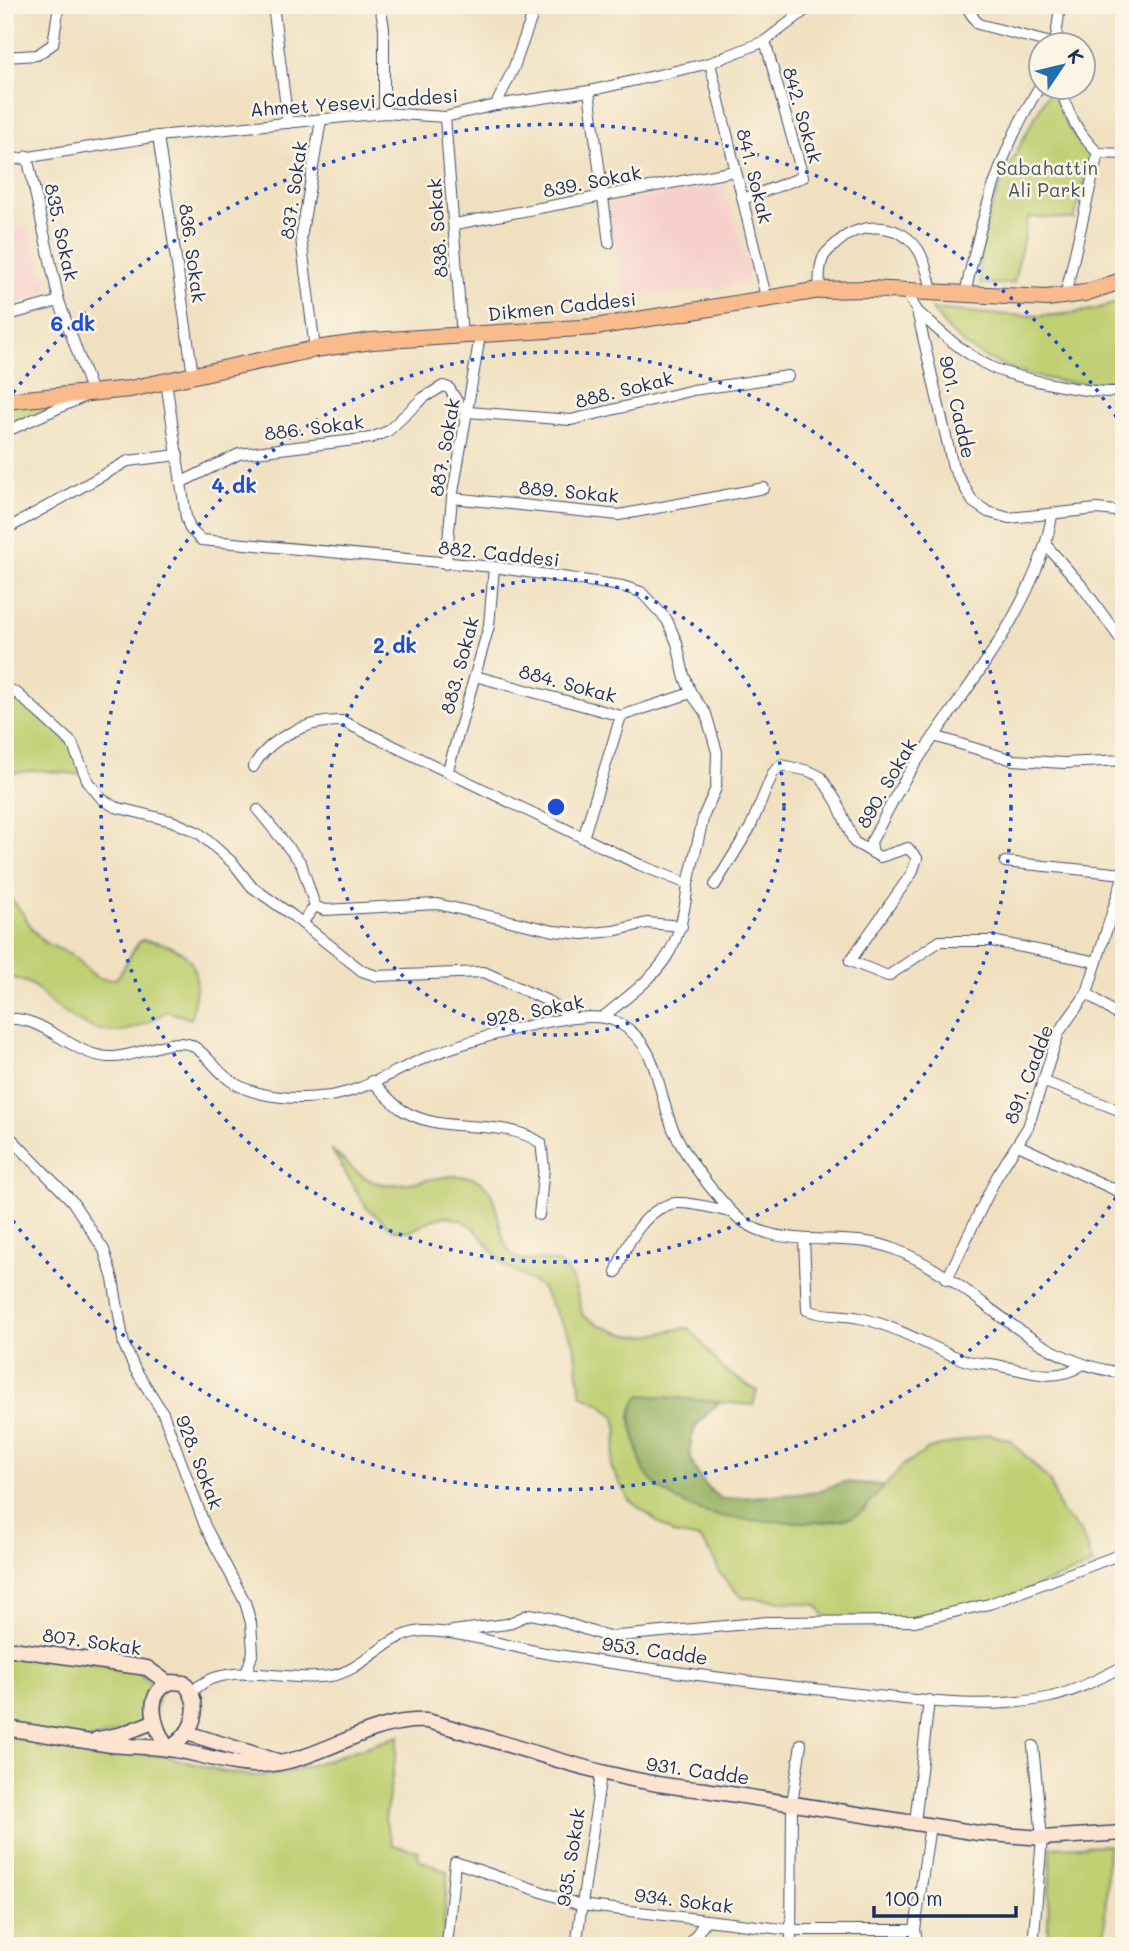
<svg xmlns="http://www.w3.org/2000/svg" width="1129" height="1951" font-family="Mali,sans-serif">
  <rect width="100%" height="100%" fill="#fcf5e5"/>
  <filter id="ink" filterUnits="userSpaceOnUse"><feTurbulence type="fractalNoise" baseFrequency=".0143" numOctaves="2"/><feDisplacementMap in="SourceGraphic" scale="14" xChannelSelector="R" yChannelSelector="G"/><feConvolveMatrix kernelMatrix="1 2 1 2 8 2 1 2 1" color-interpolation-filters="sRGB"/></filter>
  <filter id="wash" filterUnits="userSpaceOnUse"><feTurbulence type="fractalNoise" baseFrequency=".00686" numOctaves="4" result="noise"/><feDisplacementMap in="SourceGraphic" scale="28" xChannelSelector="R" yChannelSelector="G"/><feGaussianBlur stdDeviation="1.57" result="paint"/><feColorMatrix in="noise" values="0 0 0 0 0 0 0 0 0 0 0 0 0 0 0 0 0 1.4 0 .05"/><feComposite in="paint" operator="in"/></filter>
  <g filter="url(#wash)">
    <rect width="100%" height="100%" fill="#f0e0c0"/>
    <g fill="#f7d0cc">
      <polygon points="724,185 750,275 742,285 624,299 608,205"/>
      <polygon points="26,226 50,292 5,305 5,233"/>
    </g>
    <g fill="#bfcf72" stroke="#6d7f68" stroke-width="2">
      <path d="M1051,88L1056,89C1057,113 1073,141 1093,154L1074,219L1028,217L1014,283L980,285C973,221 1021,143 1051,88Z"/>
      <path d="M1124,300V384C1056,387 970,370 932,309C995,314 1063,325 1124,300Z"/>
      <polygon points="92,393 5,432 5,401"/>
      <polygon points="5,687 72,743 86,775 36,770 5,774"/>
      <path d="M5,894C23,908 25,921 39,937C48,948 62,948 72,955C89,968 93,984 117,978C127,965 130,952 141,940C167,941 199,953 196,986C196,997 192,1008 191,1019L167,1011C121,1042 97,1037 55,1006C47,1001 42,993 35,987C27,981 15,979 5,975Z"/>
      <path d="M331,1149C345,1162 360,1178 378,1183C410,1191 458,1164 482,1183C502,1199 496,1233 510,1252C523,1271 549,1249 567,1271C576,1283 579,1302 583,1316C604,1328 627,1339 651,1335C665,1333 675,1328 689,1328L724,1370L757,1391L753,1405L641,1395L630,1418L641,1463L650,1478L691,1507L716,1515L804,1521L849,1518L863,1511L902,1466L929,1449L989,1434L1010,1440L1050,1481L1061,1512L1081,1532L1093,1565L989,1604L915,1621H828L817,1605L741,1597L721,1575L712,1555L700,1539L674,1534L629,1500L611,1467L618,1431L615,1417L601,1404L581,1395L574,1343L540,1286L505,1266L474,1228L462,1220L446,1216L431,1220L411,1231L394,1230L367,1208Z"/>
      <polygon points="5,1648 138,1671 159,1692 153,1722 86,1741 5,1728"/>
      <polygon points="399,1736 385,1819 392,1845 418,1851 419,1860 448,1872 442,1946 5,1946 5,1737 169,1757 224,1772 254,1776 281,1775"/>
      <polygon points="1108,1845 1104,1946 1047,1946 1051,1847"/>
    </g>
    <path fill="#97b264" stroke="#597061" stroke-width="2" d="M641,1395L719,1402C712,1410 701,1418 696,1427C681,1455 698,1482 721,1499L812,1493L843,1482L884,1485C874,1497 865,1514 849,1518C823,1526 743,1521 715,1515C694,1511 664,1495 650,1479C640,1468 639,1452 635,1438C631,1420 627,1409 641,1395Z"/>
  </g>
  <g filter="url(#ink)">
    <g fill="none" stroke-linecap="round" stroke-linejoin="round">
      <defs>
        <g id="minor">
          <polyline points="273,5 288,123"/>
          <polyline points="380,5 384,28 384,113"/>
          <polyline points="965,5 978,24 1055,44"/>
          <polyline points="1055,46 1060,5"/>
          <polyline points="5,57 37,55 53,44 59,5"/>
          <polyline points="710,63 766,297"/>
          <path d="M1061,88C1068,115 1078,133 1098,153L1124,154"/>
          <polyline points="589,91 609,243"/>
          <polyline points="496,105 514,67 536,5"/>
          <polyline points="445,117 462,336"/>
          <polyline points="158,136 193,375"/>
          <polyline points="5,161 158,136 384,113 445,117 496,105 589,91 710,63 765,41 812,5"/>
          <polyline points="743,199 803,177 765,41"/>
          <polyline points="455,224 735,171"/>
          <path d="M820,290C819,279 819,268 823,258C826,251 833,247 838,242C861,221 901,222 919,251C926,263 929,279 933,293"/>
          <polyline points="906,291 917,311 953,467 973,502 988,512 1009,518 1097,509 1124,512"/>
          <path d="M965,295C980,222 1001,146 1042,83"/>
          <polyline points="1065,297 1098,153"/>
          <path d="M917,311C940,332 963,353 991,367C1010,377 1105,398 1124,390"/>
          <polyline points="5,316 59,301"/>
          <polyline points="315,349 301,238 321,120"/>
          <polyline points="166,381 186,517 190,529 201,540 494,567 622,586 641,592 667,620 677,643 684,675 691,693 706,714 717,752 716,788 704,815 688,884"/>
          <polyline points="5,432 92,393 59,301 27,156"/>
          <polyline points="182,482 239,454 371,438 388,431 423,398 443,386 449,388 460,406 468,412 571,420 693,390 788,376"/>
          <polyline points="452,498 619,515 764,488"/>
          <path d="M1052,516C1035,611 958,697 907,776C894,797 883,821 871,842L873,853L880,857L908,848L917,858L912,873L850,961L888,976L940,941H992L1097,962"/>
          <polyline points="5,530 128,461 178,455"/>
          <polyline points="1046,545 1082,586 1124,644"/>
          <polyline points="446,564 452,498 480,336"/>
          <polyline points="475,676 621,716 691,693"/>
          <polyline points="5,687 18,694 72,743 88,782 102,799 115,807 172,821 199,833 234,864 252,887 293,916 362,971 377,976 484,972 550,1002 574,1018"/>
          <polyline points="934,736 1013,760 1064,763 1124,760"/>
          <path d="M253,767C270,737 308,720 342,721L640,865L688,884C679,959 660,971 604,1016"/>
          <polyline points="448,770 489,626 494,567"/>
          <polyline points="258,810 301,863 315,906 324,910 437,904 554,931 583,934 613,931 647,923 682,926"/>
          <polyline points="583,838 621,716"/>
          <polyline points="715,885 750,828 773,773 781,765 809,771 821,777 837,802 854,842 873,853"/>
          <polyline points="302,923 315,906"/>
          <polyline points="1087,993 1124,1020"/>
          <path d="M5,1019C45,1015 69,1054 108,1057C133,1059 172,1036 191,1045C207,1053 216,1071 231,1081C254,1097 293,1100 320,1097C357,1095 392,1072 425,1058C462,1042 583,1004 617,1022C660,1044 656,1090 673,1129C686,1158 709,1187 730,1210C771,1256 842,1228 894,1249C980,1282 1024,1361 1124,1373"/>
          <path d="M372,1081C382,1091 392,1104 404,1111C446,1136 501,1116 541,1143L544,1168L539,1215"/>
          <polyline points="1042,1081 1124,1112"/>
          <polyline points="5,1132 72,1201 104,1250 113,1279 124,1345 135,1369 163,1413 205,1526 245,1602 251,1623 253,1652 246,1674"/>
          <polyline points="1018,1145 1124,1194"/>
          <path d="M804,1239L807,1310C825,1317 842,1314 860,1318C897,1326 929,1347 964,1360C975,1364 989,1363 1001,1366C1032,1372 1054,1383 1082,1365"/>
          <path d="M616,1272C625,1246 645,1207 676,1203C694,1202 714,1209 731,1212"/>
          <polyline points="947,1279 996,1178 1028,1127 1059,1032 1087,993 1124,874 1005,862"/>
          <polyline points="453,1631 507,1624 530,1614 551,1618 608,1637 768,1622 915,1621 989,1604 1124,1553"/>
          <path d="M191,1692C198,1687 206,1680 214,1678C250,1666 293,1682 330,1676C365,1671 388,1631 425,1631C464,1632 505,1646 545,1653C646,1669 748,1682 850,1693C914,1700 986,1711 1051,1697C1076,1691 1100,1678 1124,1666"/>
          <polyline points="915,1823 929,1700"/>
          <polyline points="447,1946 455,1862 580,1905 790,1930 915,1930"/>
          <polyline points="576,1946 601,1774"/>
          <polyline points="689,1946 706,1920"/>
          <polyline points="791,1946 792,1804 801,1744"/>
          <polyline points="918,1946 915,1930 930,1825"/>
          <polyline points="1033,1946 1042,1838 1033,1746"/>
        </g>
        <g id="secondary">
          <polyline points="5,1648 147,1668 168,1683"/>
          <path d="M172,1682L184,1683C204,1706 194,1734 168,1749C155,1729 141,1693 172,1682Z"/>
          <path d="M5,1728C40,1733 75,1740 111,1745C130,1747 150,1746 169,1749C199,1753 227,1765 258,1765C317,1765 368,1717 427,1721C521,1746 607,1782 705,1790L978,1833L1042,1838L1124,1833"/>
          <polyline points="187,1733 274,1760"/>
          <polyline points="97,1739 122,1734 153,1722"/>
        </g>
        <polyline id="primary" points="5,401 130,389 315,349 372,341 595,327 820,290 870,289 1047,298 1085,293 1124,280"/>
      </defs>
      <use href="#minor" stroke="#3b4a6d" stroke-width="12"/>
      <use href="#secondary" stroke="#3b4a6d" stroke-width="17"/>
      <use href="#primary" stroke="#3b4a6d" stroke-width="18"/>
      <use href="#minor" stroke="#fff" stroke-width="10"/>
      <use href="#secondary" stroke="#fde4d1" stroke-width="14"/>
      <use href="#primary" stroke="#fabb8c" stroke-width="16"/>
    </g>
  </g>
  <g fill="none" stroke="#1d4ed8" stroke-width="3.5" stroke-dasharray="3.5 7">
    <circle cx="556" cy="807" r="228"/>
    <circle cx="556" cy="807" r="455"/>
    <path d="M1122 1189A683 683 0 0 1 7 1213M7 401A683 683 0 0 1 1122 425"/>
  </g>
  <g text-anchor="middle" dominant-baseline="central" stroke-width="5" stroke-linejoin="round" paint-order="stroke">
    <g font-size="19" fill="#1b2f5e" stroke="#fcf5e5">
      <text transform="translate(354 102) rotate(-4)">Ahmet Yesevi Caddesi</text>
      <text transform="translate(803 115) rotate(74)">842. Sokak</text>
      <text transform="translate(755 176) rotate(76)">841. Sokak</text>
      <text transform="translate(592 181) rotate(-11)">839. Sokak</text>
      <text transform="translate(293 190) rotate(-82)">837. Sokak</text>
      <text transform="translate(437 228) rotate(-94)">838. Sokak</text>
      <text transform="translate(62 232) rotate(78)">835. Sokak</text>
      <text transform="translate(193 253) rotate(82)">836. Sokak</text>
      <text transform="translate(562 306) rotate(-6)">Dikmen Caddesi</text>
      <text transform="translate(624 389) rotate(-14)">888. Sokak</text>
      <text transform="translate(958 407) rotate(77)">901. Cadde</text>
      <text transform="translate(314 427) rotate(-7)">886. Sokak</text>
      <text transform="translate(444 447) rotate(-80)">887. Sokak</text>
      <text transform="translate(569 491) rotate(5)">889. Sokak</text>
      <text transform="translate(499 553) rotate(6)">882. Caddesi</text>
      <text transform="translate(459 665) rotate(-75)">883. Sokak</text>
      <text transform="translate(568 683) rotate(15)">884. Sokak</text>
      <text transform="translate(886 783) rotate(-60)">890. Sokak</text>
      <text transform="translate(535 1010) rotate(-11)">928. Sokak</text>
      <text transform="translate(1028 1074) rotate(-69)">891. Cadde</text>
      <text transform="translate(200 1462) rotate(69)">928. Sokak</text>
      <text transform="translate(92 1641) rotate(8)">807. Sokak</text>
      <text transform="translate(655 1650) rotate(8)">953. Cadde</text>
      <text transform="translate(698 1770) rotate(8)">931. Cadde</text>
      <text transform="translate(570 1857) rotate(-81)">935. Sokak</text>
      <text transform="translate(684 1900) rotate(7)">934. Sokak</text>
    </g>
    <g font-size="19" fill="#445763" stroke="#fcf5e5">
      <text x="1047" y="167">Sabahattin<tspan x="1047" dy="22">Ali Parkı</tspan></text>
    </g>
  </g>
  <circle cx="556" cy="807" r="10" fill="#1d4ed8" stroke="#fcf5e5" stroke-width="3.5"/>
  <g font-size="21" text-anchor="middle" font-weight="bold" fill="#1d4ed8" stroke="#fcf5e5" stroke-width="5" stroke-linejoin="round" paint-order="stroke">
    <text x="73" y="331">6 dk</text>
    <text x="234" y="493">4 dk</text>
    <text x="395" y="653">2 dk</text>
  </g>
  <rect width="1129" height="1951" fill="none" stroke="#fcf5e5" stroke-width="28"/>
  <g transform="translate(1062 66) rotate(55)"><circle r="33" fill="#fcf5e5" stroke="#a2a6af" stroke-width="2"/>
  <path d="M0-5L12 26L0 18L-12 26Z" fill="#1f6fb2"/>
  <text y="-10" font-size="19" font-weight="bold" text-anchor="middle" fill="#1b2f5e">K</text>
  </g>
  <path d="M874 1906v10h142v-10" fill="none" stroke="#1b2f5e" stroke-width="3.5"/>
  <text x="884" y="1906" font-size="21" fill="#1b2f5e" stroke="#fcf5e5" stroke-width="5" paint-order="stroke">100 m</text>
</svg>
